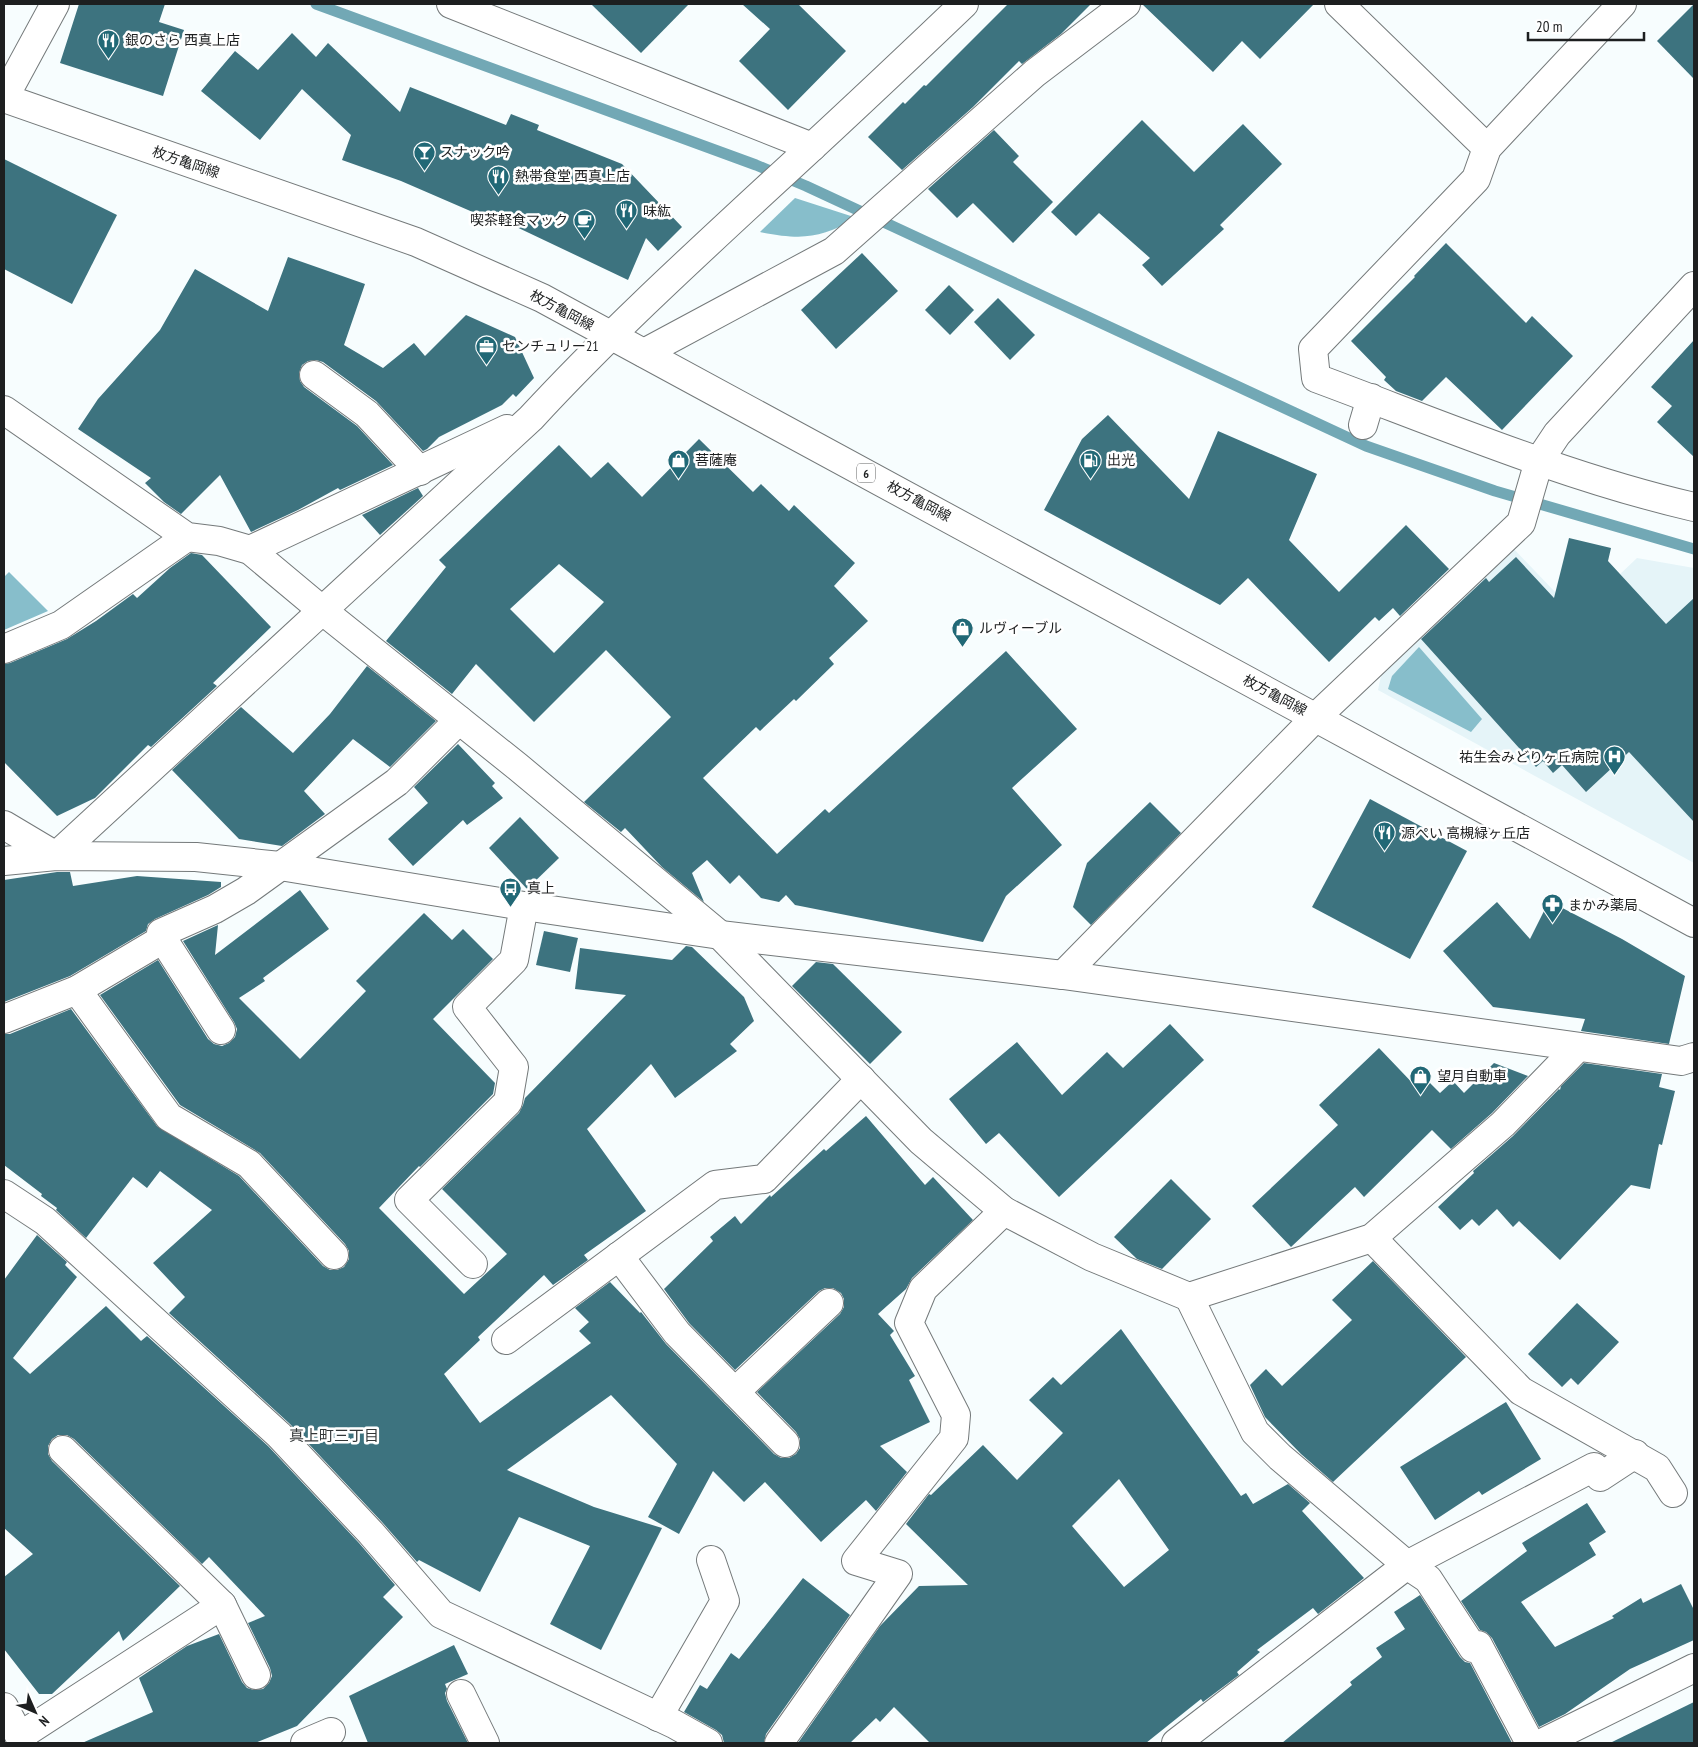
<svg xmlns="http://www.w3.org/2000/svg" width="1698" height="1747" font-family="'PT Sans Narrow','Noto Sans JP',sans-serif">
  <rect width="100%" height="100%" fill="#f7fdfe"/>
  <polygon fill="#e5f4f8" points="1512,547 1577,615 1637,558 1694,568 1694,863 1378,690 1382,671"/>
  <g fill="#87becb">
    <path d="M795,198L857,218C819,239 802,240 760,232Z"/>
    <polygon points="9,572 48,611 4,630 4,577"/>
    <polygon points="1419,647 1482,719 1471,732 1388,689 1392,676"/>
  </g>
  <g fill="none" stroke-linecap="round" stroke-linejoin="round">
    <polyline stroke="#72a8b5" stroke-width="11" points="316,4 756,165 806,186 1366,446 1495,491 1694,549"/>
  </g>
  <g fill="#3d737f" fill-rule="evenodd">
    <polygon points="79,4 165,4 159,22 184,30 163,96 60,63"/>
    <polygon points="591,4 689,4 641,53"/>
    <polygon points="742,4 798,4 846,51 788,110 739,61 770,29"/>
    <polygon points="1008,4 1091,4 1061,34 1022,64 1019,61 973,107 902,170 868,137 903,102 905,104 924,85 926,86"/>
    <polygon points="1142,4 1314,4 1260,59 1242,41 1213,72"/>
    <polygon points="1694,4 1694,79 1657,41"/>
    <polygon points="292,33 316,57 328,43 400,112 410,87 506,125 511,114 539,125 537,130 622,164 682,227 658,251 646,238 628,280 506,222 505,226 401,181 342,160 351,135 302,89 260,140 201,91 235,51 258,70"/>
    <polygon points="1142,120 1194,172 1243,124 1282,164 1220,225 1224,229 1162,286 1142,265 1150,258 1099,213 1076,236 1051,212"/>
    <polygon points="994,130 1019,156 1013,162 1053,202 1013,243 973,203 957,218 928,189"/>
    <polygon points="4,159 117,215 72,304 4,269"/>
    <polygon points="1446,243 1526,323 1532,316 1573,356 1502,430 1446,377 1422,401 1396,391 1384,380 1386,377 1351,341 1415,277 1414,276"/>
    <polygon points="862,253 898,291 836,349 801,310"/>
    <polygon points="288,257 365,284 344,345 383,368 414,343 425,356 466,315 515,337 534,378 516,397 513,394 502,405 439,437 427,449 423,451 376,401 323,362 316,360 308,361 302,365 299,373 300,381 304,387 357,426 393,465 340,490 338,488 298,510 251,532 220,475 181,514 164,502 145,483 151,478 78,429 98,399 160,330 195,269 268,311"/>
    <polygon points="949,285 974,310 950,335 925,310"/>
    <polygon points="998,298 1035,335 1010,360 974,322"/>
    <polygon points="1694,340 1694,457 1657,422 1672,406 1651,387"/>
    <polygon points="1108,415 1189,499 1218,431 1317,474 1289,540 1339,592 1406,525 1449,569 1400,616 1393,608 1379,621 1375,617 1329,662 1248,578 1220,605 1044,510 1082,439"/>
    <path d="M699,439L753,492L761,484L789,511L794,505L855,563L834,586L868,621L829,658L834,664L796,701L794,699L760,731L756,727L703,778L777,854L825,809L829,813L1006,651L1077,729L1012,788L1062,845L1006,896L983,942L795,905L786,895L779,902L761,898L739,875L730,884L707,860L692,873L704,902L662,867L625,828L621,832L584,802L671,717L606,650L534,722L476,664L452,694L386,641L446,567L439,560L559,445L591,478L608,462L642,497ZM559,564L604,602L554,653L510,609Z"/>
    <polygon points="418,488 423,496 380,535 362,515"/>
    <polygon points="1569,538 1611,548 1608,561 1666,624 1694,598 1694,822 1629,752 1586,792 1562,765 1553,773 1543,761 1536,767 1421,639 1486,578 1489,582 1516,557 1554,598"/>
    <polygon points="191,553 202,555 271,627 213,683 217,686 151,747 148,745 95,798 57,816 4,762 4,664 10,663 67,639 96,621 133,594 137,598 170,568"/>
    <polygon points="367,666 436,721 390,767 353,739 304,791 325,814 282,846 239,839 172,770 241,707 293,753 330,714"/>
    <polygon points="458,744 495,783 492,786 503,798 467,825 463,820 413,866 388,839 428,803 414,787"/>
    <polygon points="1370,799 1467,851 1410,959 1312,907"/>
    <polygon points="1150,802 1181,833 1091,925 1073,907 1087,863"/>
    <polygon points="520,817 559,858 527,889 489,848"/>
    <polygon points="57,872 70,872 73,886 137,876 221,882 221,887 208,895 155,919 148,924 146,931 70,976 4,1002 4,880"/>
    <polygon points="300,890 329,929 263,978 265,981 239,998 300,1059 366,991 356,981 424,913 452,940 463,929 493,959 433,1019 495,1083 493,1094 420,1167 419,1166 379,1208 464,1294 507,1254 442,1189 519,1113 523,1105 525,1098 626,995 575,989 580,948 672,960 686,946 692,947 744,997 754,1021 730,1044 737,1051 675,1098 651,1064 587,1129 646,1211 584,1255 588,1260 553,1285 544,1275 478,1337 480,1340 444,1374 480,1423 591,1343 579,1331 589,1322 575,1308 610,1282 640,1313 641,1312 666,1344 774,1454 781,1458 789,1458 796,1454 800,1448 800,1439 796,1432 757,1392 840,1314 844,1307 844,1299 841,1293 833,1288 825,1288 819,1291 735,1370 689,1323 664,1289 713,1241 710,1237 735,1216 741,1224 770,1195 771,1197 824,1149 826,1151 866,1116 925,1185 933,1177 973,1220 912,1278 906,1289 878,1314 894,1331 890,1335 915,1376 909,1380 930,1422 880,1446 907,1472 876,1511 866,1500 821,1542 765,1482 744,1502 713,1471 679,1534 648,1517 677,1464 611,1395 507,1470 594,1507 662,1528 601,1650 550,1624 590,1546 519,1517 480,1592 419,1560 417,1562 382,1522 290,1424 169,1313 185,1297 153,1263 212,1210 160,1171 147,1188 133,1177 86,1238 56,1210 57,1208 41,1196 42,1194 4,1165 4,1034 10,1034 71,1009 157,1126 239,1176 323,1266 330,1270 337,1270 344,1267 349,1259 349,1251 345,1244 260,1153 180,1105 100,995 158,960 208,1039 214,1044 222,1046 229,1043 235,1037 237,1029 234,1022 183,941 218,925 215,955"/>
    <polygon points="1549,901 1622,939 1685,976 1669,1044 1581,1031 1585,1019 1493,1007 1443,951 1497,902 1530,939"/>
    <polygon points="544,931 578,938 570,972 536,965"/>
    <polygon points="816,962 833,964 902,1032 870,1064 792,986"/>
    <polygon points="1170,1024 1204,1060 1059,1197 999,1133 986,1144 949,1099 1017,1042 1062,1095 1107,1052 1123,1068"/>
    <polygon points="1379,1048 1421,1092 1430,1083 1440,1093 1453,1081 1464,1093 1494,1063 1528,1076 1492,1113 1451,1149 1432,1130 1364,1197 1355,1187 1291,1247 1252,1206 1338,1125 1319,1105"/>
    <polygon points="1584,1063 1662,1074 1659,1087 1675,1091 1662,1145 1659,1144 1650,1189 1631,1185 1560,1260 1519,1221 1513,1227 1497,1209 1479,1226 1472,1219 1460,1230 1438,1207 1474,1173 1473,1171 1513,1136 1559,1089 1560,1090 1561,1086"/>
    <polygon points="1171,1179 1211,1219 1162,1269 1137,1259 1114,1237"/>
    <polygon points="37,1235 67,1262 65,1265 77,1277 13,1358 30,1374 106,1306 141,1341 147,1336 268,1446 359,1543 395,1585 383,1597 403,1617 297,1726 255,1743 82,1743 153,1712 139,1678 187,1646 219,1634 242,1682 247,1688 254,1690 263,1689 269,1683 272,1676 270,1668 248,1623 265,1616 209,1557 202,1564 74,1439 67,1435 58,1435 52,1439 48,1446 48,1454 52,1461 180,1586 123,1641 119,1631 52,1694 39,1694 4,1649 4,1577 33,1554 4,1528 4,1280"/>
    <polygon points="1373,1261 1466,1357 1333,1482 1301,1454 1265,1417 1250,1385 1266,1369 1282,1386 1352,1320 1332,1300"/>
    <polygon points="1577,1303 1619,1342 1578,1385 1571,1378 1562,1387 1528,1354"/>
    <path d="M1121,1329L1241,1496L1246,1493L1253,1504L1288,1484L1310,1503L1302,1511L1364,1578L1318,1614L1313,1608L1257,1650L1260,1652L1237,1672L1239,1675L1203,1702L1201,1699L1146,1743H930L894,1707L880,1722L876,1718L850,1743H798L880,1626L919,1586L968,1585L906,1524L929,1494L931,1495L983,1445L1017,1480L1063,1433L1029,1400L1053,1377L1061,1385ZM1119,1479L1169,1550L1124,1587L1072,1526Z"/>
    <polygon points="1506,1402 1541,1459 1482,1495 1479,1491 1435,1520 1400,1467"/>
    <polygon points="1587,1503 1606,1532 1589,1543 1596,1555 1521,1602 1555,1647 1614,1618 1612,1616 1641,1598 1643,1603 1681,1584 1694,1610 1694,1640 1630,1669 1565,1714 1539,1727 1492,1638 1486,1632 1480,1630 1461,1601 1527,1551 1522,1543"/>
    <polygon points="803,1578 850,1615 766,1734 764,1743 724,1743 722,1735 716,1730 684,1712 700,1685 707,1689 731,1653 739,1659"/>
    <polygon points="1420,1595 1460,1657 1465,1662 1470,1663 1512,1743 1282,1743 1352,1685 1350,1682 1382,1657 1376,1648 1405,1629 1394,1612"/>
    <polygon points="454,1645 468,1674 445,1684 447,1689 445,1693 447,1701 468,1743 368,1743 349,1696"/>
    <polygon points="1694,1702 1694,1743 1610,1743"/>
  </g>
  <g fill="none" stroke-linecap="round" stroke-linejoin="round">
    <defs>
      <g id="minor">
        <polyline points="451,4 812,147"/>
        <polyline points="1339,4 1487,148"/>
        <path d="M1622,4L1487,148L1476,179L1313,349L1316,378C1440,424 1565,477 1694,507"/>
        <polyline points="4,98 55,4"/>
        <polyline points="644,353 834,251 1035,73 1126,4"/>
        <polyline points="314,375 367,414 420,471"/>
        <polyline points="4,410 187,537 219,541 250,550 323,611 518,767 720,935 921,1141 1004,1211 1092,1257 1189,1297 1372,1238 1503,1124 1578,1047"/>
        <polyline points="1363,425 1371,398"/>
        <polyline points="250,550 507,429"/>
        <polyline points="4,649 61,625 187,537"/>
        <path d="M4,825L56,856L531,418C604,339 683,266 762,193C830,131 897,68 964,4"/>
        <polyline points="163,939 221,1030"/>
        <polyline points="1063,975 1316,717 1521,523 1539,461 1557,434 1694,286"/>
        <polyline points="77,990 169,1117 249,1164 334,1255"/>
        <polyline points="4,1019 77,990 163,939 161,933 215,909 246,891 397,782 459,720"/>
        <polyline points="4,1194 45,1221 279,1435 371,1533 441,1614 674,1724 708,1743"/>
        <polyline points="1372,1238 1521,1391 1657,1468 1673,1493"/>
        <polyline points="619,1256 677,1333 785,1443"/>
        <polyline points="473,1264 409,1200 508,1102 514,1067 467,1007 514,960 524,906"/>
        <polyline points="1189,1297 1255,1432 1280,1457 1407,1565 1428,1579 1473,1648 1478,1645 1530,1743"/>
        <polyline points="506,1340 715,1185 764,1179 861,1079"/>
        <polyline points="735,1392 829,1303"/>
        <polyline points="63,1450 222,1605 256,1675"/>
        <polyline points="461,1694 485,1743"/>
        <polyline points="4,1707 23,1743"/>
        <polyline points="658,1717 725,1601 711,1560"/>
        <polyline points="20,1736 222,1605"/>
        <polyline points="305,1743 331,1732"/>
        <polyline points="779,1743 898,1574 856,1561 954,1438 956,1415 909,1323 923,1289 1004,1211"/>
        <polyline points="1176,1743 1407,1565 1594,1467 1600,1477 1635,1454"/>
        <polyline points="1542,1743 1694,1668"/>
      </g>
      <polyline id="tertiary" points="4,861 56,856 196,857 280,866 524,906 720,935 1063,975 1681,1061 1694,1057"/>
      <polyline id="primary" points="4,98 416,242 542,298 1694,923"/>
    </defs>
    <use href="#minor" stroke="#74797a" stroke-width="30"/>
    <use href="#tertiary" stroke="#74797a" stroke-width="30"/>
    <use href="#primary" stroke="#74797a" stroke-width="30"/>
    <use href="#minor" stroke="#fff" stroke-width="28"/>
    <use href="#tertiary" stroke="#fff" stroke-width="28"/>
    <use href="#primary" stroke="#fff" stroke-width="28"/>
  </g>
  <defs>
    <symbol id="restaurant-pin" viewBox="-11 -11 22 30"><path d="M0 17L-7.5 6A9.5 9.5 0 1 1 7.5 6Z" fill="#216876" stroke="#fff"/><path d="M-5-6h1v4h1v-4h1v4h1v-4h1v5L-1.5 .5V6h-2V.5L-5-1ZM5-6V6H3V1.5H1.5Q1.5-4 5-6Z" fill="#fff"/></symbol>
    <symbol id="bar-pin" viewBox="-11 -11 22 30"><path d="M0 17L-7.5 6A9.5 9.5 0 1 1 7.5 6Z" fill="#216876" stroke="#fff"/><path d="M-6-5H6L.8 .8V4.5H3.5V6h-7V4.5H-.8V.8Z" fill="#fff"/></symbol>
    <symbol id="cafe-pin" viewBox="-11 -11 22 30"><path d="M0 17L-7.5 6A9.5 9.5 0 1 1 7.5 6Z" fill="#216876" stroke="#fff"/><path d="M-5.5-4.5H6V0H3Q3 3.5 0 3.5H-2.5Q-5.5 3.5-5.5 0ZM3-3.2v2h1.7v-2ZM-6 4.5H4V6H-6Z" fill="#fff"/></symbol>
    <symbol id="office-pin" viewBox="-11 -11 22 30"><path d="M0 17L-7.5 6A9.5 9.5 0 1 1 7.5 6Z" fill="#216876" stroke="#fff"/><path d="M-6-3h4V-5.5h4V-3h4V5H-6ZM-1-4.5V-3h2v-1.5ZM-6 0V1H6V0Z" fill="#fff"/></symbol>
    <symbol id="shop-pin" viewBox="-11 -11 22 30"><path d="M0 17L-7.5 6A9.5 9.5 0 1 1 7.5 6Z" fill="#216876" stroke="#fff"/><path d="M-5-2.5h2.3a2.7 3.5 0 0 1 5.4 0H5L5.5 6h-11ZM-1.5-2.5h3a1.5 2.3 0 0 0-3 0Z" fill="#fff"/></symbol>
    <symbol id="fuel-pin" viewBox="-11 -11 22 30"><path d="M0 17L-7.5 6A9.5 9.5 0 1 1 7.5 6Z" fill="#216876" stroke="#fff"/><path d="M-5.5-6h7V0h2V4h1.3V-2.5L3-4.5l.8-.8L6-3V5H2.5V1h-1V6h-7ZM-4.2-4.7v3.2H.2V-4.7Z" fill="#fff"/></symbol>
    <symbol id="hospital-pin" viewBox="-11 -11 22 30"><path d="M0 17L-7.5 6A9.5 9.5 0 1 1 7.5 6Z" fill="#216876" stroke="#fff"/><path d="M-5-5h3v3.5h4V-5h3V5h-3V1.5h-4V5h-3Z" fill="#fff"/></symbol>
    <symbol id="bus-pin" viewBox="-11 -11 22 30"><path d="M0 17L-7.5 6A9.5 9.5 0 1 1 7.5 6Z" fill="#216876" stroke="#fff"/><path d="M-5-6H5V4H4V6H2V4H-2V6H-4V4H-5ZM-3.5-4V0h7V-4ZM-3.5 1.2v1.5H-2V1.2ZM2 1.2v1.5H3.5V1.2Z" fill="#fff"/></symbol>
    <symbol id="pharmacy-pin" viewBox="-11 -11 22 30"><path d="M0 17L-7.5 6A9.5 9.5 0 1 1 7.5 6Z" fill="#216876" stroke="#fff"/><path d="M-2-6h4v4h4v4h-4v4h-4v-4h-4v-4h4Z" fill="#fff"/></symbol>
  </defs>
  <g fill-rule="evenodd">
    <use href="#restaurant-pin" x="96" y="28" width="25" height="34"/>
    <use href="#bar-pin" x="412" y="140" width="25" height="34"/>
    <use href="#restaurant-pin" x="486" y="164" width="25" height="34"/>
    <use href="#restaurant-pin" x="614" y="198" width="25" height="34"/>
    <use href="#cafe-pin" x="572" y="208" width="25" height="34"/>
    <use href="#office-pin" x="474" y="334" width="25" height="34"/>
    <use href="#shop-pin" x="666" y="448" width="25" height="34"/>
    <use href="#fuel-pin" x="1078" y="448" width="25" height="34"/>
    <use href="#shop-pin" x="950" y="616" width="25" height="34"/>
    <use href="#hospital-pin" x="1602" y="744" width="25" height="34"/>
    <use href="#restaurant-pin" x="1372" y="820" width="25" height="34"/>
    <use href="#bus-pin" x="498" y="876" width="25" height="34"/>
    <use href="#pharmacy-pin" x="1540" y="892" width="25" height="34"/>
    <use href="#shop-pin" x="1408" y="1064" width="25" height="34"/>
  </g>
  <g text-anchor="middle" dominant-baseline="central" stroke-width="5" stroke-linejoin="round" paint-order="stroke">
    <rect fill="#fff" stroke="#616263" stroke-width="1" x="857" y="463.5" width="18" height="19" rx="4"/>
    <g font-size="12" font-weight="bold" fill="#1d1f20">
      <text x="866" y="473">6</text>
    </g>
    <g font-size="14" fill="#1d1f20" stroke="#fff" text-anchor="start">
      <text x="125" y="40">銀のさら 西真上店</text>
      <text x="440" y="152">スナック吟</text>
      <text x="515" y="176">熱帯食堂 西真上店</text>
      <text x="643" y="211">味紘</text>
      <text x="568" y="220" text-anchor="end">喫茶軽食マック</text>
      <text x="502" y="346">センチュリー21</text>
      <text x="695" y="460">菩薩庵</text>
      <text x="1107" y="460">出光</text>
      <text x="979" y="628">ルヴィーブル</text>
      <text x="1599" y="757" text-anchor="end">祐生会みどりヶ丘病院</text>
      <text x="1401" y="833">源ぺい 高槻緑ヶ丘店</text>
      <text x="527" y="888">真上</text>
      <text x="1568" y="905">まかみ薬局</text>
      <text x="1437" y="1076">望月自動車</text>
    </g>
    <g font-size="14" fill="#1d1f20" stroke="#fff">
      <text transform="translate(186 162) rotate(19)">枚方亀岡線</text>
      <text transform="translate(562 310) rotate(28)">枚方亀岡線</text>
      <text transform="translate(919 501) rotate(28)">枚方亀岡線</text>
      <text transform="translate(1275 695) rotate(28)">枚方亀岡線</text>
    </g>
    <g font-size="15" fill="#333738" stroke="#fff">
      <text x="334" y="1435">真上町三丁目</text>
    </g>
  </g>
  <rect width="1698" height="1747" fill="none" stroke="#1d1f20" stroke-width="10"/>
  <g transform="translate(35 1712) rotate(135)" stroke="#ffffff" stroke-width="4" paint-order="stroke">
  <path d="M0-4L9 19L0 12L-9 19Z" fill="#1d1f20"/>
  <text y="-8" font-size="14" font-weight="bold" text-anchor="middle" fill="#1d1f20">N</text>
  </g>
  <path d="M1528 32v8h116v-8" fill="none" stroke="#1d1f20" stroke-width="2.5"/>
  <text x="1536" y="32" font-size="15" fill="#1d1f20" stroke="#ffffff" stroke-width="4" paint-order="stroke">20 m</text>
</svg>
